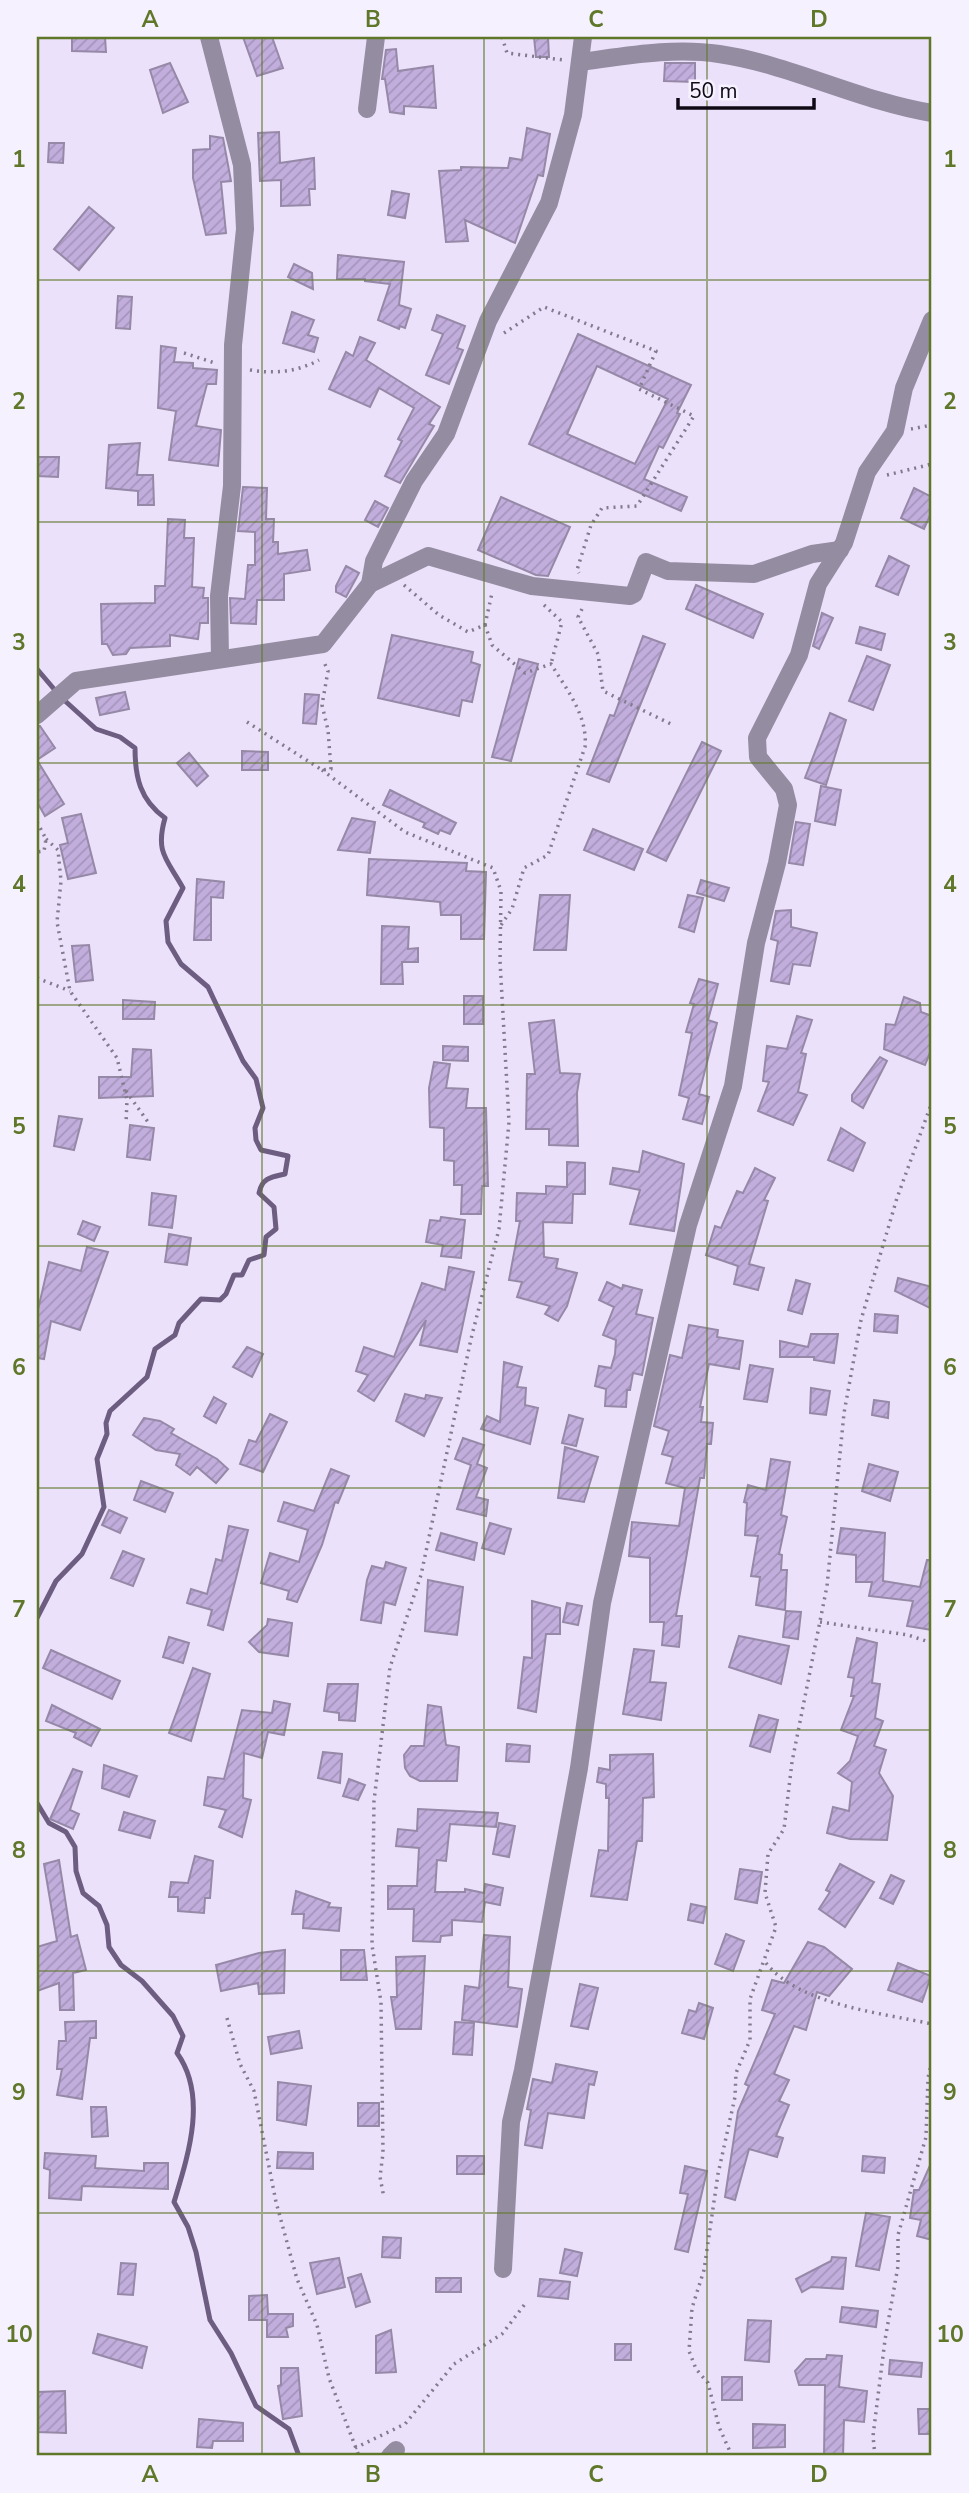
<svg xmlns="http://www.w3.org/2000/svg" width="969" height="2493" font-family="'Nunito Sans',sans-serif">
  <defs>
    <pattern id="building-hatch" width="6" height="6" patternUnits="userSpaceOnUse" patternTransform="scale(1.75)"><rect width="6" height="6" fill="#c2aedd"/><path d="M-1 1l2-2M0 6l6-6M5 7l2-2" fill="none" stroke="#a694bd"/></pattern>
  </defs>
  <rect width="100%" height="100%" fill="#ece1fb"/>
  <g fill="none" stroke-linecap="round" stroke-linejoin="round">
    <g stroke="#6d5e81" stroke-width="5">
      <polyline points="37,669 54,689"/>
      <path d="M37,1618L56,1581L82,1554L104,1507L97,1459L107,1434L106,1423L110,1411L147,1377L155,1349L175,1335L179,1323L201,1299L220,1300L226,1294L234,1275H242L249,1260L264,1255L266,1237L276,1229L274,1207L259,1193C262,1178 271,1177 285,1174L288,1156L261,1150L256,1140L255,1128L263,1108L256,1079L243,1061L208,987L181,964L168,942L166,921L183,888C167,859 155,853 165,818C140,800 135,777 135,748L120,737L96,729L64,700"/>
      <path d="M37,1803L49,1823L66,1832L75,1847L76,1871L83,1893L99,1906L107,1925L109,1947L121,1965L142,1981L173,2016L183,2036L177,2053C208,2096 188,2156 174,2202L188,2227L196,2252L210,2320L231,2353L256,2406L289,2429L299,2456"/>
    </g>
  </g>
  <g fill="url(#building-hatch)" stroke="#9689a7" stroke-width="2" fill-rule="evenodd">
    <polygon points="72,37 105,37 106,52 72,51"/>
    <polygon points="243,37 272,37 283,68 257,76"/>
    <polygon points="534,37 548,37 549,57 536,57"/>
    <polygon points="396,49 398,71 433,66 436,108 404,106 404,114 390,112 385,79 382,79 386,50"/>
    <polygon points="170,63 188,102 163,113 150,70"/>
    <polygon points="665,63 695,63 695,82 664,81"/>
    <polygon points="527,128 550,134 543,176 538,175 515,243 465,220 468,241 446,242 439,171 461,170 461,167 508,168 510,158 522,160"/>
    <polygon points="279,132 280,163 314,158 315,189 309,189 310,205 281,206 281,180 260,181 258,133"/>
    <polygon points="210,136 223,138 231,181 221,182 226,233 206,235 193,178 193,150 210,149"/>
    <polygon points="49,143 64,143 63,163 48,162"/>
    <polygon points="392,191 409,194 405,218 388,215"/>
    <polygon points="89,207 114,228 79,270 54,249"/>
    <polygon points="338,255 404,262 399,305 411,309 405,328 400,326 399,329 378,320 390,284 365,281 365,279 337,279"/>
    <polygon points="294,264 312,273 313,289 288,277"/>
    <polygon points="118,296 132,297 130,329 116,328"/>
    <polygon points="292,312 314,320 308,335 318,338 314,352 283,343"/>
    <polygon points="437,315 465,326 457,348 463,350 449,384 426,375 443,334 432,330"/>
    <path d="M578,334L691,385L677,413L680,414L663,448L659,446L644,479L687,497L681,511L529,444ZM597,366L668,399L635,464L567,434Z"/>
    <polygon points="360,337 375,343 366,360 440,407 429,424 434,426 400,483 385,476 402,441 398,439 414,408 379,388 370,407 329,389 346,352 353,356"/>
    <polygon points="161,346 176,348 174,362 193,363 193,368 217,370 216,384 207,384 196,426 221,430 218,466 169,460 176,411 158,408"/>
    <polygon points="140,443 137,475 153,475 154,505 138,505 138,491 106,488 109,445"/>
    <polygon points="37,457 59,457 58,477 37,476"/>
    <polygon points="243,487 267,488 266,519 274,519 273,542 278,542 278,554 307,550 310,570 284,574 284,600 257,600 256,624 231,623 230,598 245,599 248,565 255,565 255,532 238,531"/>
    <polygon points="914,488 932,497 932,511 924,529 901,518"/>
    <polygon points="501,497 570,527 548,576 536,575 478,550"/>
    <polygon points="375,501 388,508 378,527 365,520"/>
    <polygon points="168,519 185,520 184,538 194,538 192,587 204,588 203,598 208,598 208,623 200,623 198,639 170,635 170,646 130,648 126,654 113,655 107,644 102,644 101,604 155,603 155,586 165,586"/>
    <polygon points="889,556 909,566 898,595 876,586"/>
    <polygon points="346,566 359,573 346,597 336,592 336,586"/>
    <polygon points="696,585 763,614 753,638 686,609"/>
    <polygon points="822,613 833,618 819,649 813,646"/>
    <polygon points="860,627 885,634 881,650 856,643"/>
    <polygon points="392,635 473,652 471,662 480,665 472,702 462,700 459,716 378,698"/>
    <polygon points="643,636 665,644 609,782 587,774 610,715 614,716"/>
    <polygon points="867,656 890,665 873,710 849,701"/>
    <polygon points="519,659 538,664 511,761 492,757"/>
    <polygon points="125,692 129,709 100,715 96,698"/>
    <polygon points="305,694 319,695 316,724 303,723"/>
    <polygon points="830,713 846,720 826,785 805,778"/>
    <polygon points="37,726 40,726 55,748 37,760 64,804 45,816 37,802"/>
    <polygon points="702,742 721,751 666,861 647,852"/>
    <polygon points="242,751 268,752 268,770 242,770"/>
    <polygon points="189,753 208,776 197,786 177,763"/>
    <polygon points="821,786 841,790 835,825 815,821"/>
    <polygon points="390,790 456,823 450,834 440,830 438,834 423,827 425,823 383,805"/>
    <polygon points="81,814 96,873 68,879 60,845 68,843 62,818"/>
    <polygon points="352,818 375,822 370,853 338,850"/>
    <polygon points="796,822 810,824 803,865 789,863"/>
    <polygon points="593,829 643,849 634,870 584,850"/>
    <polygon points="369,859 467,863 466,871 486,872 484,939 461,939 461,915 441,915 440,902 367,895"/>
    <polygon points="197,879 224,882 223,898 211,897 211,940 194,940"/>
    <polygon points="701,880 729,888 724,901 697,893"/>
    <polygon points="540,895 570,895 566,950 534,950"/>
    <polygon points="688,895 703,898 694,932 679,927"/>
    <polygon points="791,910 791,927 817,933 810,966 793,964 789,984 771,981 778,941 771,939 776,911"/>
    <polygon points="382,926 409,927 408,949 418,948 418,962 402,962 403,984 381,984"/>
    <polygon points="89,945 93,980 76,982 72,946"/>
    <polygon points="699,979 718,984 708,1020 717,1023 699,1094 709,1097 702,1124 683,1119 689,1098 679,1095 692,1033 686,1032 694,1004 690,1003"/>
    <rect x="464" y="996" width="19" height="28"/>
    <polygon points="904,997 920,1003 921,1012 932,1016 932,1048 925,1065 884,1049 886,1024 895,1025"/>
    <polygon points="123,1000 155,1002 154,1019 123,1019"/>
    <polygon points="797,1016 812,1020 801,1053 806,1054 798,1092 807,1095 793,1125 758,1111 769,1082 763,1081 767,1046 787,1049"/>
    <polygon points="554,1020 560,1073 580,1074 577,1093 578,1146 549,1145 549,1129 526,1129 527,1074 535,1074 529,1023"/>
    <polygon points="443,1046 468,1047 468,1061 443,1060"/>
    <polygon points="133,1049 151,1050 153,1096 99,1098 99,1077 131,1077"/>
    <polygon points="880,1057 887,1061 863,1108 852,1101 852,1095"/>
    <polygon points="434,1062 450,1064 446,1088 468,1089 466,1108 486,1108 488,1186 482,1186 481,1214 461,1214 462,1185 454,1185 454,1161 444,1160 444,1128 430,1127 429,1088"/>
    <polygon points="59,1116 82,1119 74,1150 54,1146"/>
    <polygon points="130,1125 154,1128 150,1160 127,1157"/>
    <polygon points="841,1128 865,1143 853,1171 828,1160"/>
    <polygon points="643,1151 684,1164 674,1231 630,1224 640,1190 610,1184 613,1168 639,1172"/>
    <polygon points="567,1162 585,1163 585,1194 573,1194 572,1223 543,1222 544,1257 558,1259 556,1268 577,1273 567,1306 558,1321 545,1314 550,1306 517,1297 522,1282 509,1280 520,1221 516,1221 517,1193 546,1194 546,1186 567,1187"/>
    <polygon points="755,1168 775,1178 764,1200 768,1201 749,1264 764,1268 758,1290 734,1284 738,1266 706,1255 715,1226 721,1228 737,1191 743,1193"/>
    <polygon points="152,1193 176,1196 172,1228 149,1225"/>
    <polygon points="441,1217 465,1220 461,1258 441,1256 443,1245 426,1242 430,1220 440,1221"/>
    <polygon points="83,1221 100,1227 94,1241 78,1234"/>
    <polygon points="169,1234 191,1238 187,1265 165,1262"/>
    <polygon points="87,1247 108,1252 80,1330 51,1321 44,1359 37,1358 37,1314 49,1262 81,1271"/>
    <polygon points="449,1267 474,1272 457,1352 420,1345 426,1320 374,1401 358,1391 368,1375 356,1371 364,1347 394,1357 422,1283 445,1290"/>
    <polygon points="898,1278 932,1287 932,1309 895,1291"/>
    <polygon points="796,1280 810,1284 802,1314 788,1310"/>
    <polygon points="607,1282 622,1289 623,1285 642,1290 636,1314 653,1318 642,1375 633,1373 630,1390 627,1390 626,1407 605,1406 606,1389 595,1386 599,1366 611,1368 615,1354 616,1340 603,1335 614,1307 599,1300"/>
    <polygon points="875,1314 898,1316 897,1333 874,1331"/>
    <polygon points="689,1325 718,1330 717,1337 743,1341 739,1369 709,1364 700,1407 703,1407 701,1422 713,1423 711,1444 707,1444 704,1478 700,1478 676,1616 682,1616 679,1647 662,1645 664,1622 650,1622 650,1558 629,1556 632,1522 679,1526 685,1488 666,1483 673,1457 662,1454 669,1431 654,1426 670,1355 682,1358"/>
    <polygon points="811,1334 838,1334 834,1363 814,1360 814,1357 780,1357 780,1341 808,1347"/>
    <polygon points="247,1347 263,1354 252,1377 233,1367"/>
    <polygon points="504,1362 522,1367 517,1387 526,1388 525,1405 538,1408 530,1444 481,1429 487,1416 500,1422"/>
    <polygon points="750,1365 773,1369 767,1402 744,1399"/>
    <polygon points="811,1388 830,1391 826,1415 810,1413"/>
    <polygon points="405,1394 425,1399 426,1395 442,1398 424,1436 396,1421"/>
    <polygon points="214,1397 226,1404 216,1423 204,1416"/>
    <polygon points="874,1400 889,1402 888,1418 872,1415"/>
    <polygon points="270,1414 287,1422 263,1472 240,1464 249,1440 256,1442"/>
    <polygon points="569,1415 583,1419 576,1446 562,1443"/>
    <polygon points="144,1418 160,1421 174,1429 171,1433 217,1459 228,1469 216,1483 197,1467 190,1475 176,1465 180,1454 156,1450 133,1435"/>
    <polygon points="463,1438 484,1445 477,1464 487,1468 476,1497 488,1500 486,1516 457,1509 471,1465 455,1459"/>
    <polygon points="565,1447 598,1457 584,1502 558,1498"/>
    <polygon points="771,1459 790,1462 781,1515 787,1517 779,1554 782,1555 781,1570 787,1570 785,1610 756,1605 760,1577 751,1576 758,1536 745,1535 747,1503 744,1502 748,1485 766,1490"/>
    <polygon points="869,1464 898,1472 890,1501 862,1491"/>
    <polygon points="331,1469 349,1476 338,1503 335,1502 322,1545 297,1602 287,1599 289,1591 261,1583 270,1553 299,1562 308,1530 278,1521 284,1502 314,1511"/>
    <polygon points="141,1481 173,1493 165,1512 134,1500"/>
    <polygon points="109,1510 127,1518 120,1533 102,1525"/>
    <polygon points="490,1523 511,1529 504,1554 482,1548"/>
    <polygon points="229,1526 248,1530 223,1630 208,1625 212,1610 187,1603 191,1589 207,1594 216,1559 222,1561"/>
    <polygon points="841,1528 885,1533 883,1581 920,1587 927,1560 932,1560 932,1630 907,1626 913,1601 869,1596 872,1582 856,1582 856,1555 837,1553"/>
    <polygon points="441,1533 477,1543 474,1560 436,1550"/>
    <polygon points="123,1551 144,1559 133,1586 111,1578"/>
    <polygon points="386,1562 406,1568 395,1605 384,1602 381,1623 361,1620 367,1580 372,1566 384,1569"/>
    <polygon points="428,1580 463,1587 457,1635 425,1631"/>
    <polygon points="532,1601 560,1608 560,1634 546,1634 536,1712 518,1708 524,1657 532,1658"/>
    <polygon points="567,1603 582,1606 578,1625 563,1622"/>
    <polygon points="786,1611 801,1612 798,1639 783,1637"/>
    <polygon points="268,1619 292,1623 288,1656 259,1652 249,1642 267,1625"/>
    <polygon points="739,1636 789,1646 781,1684 729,1667"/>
    <polygon points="169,1637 189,1643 183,1663 163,1657"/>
    <polygon points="857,1638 877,1643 872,1683 880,1684 875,1718 883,1721 874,1746 886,1750 879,1773 893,1796 887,1840 850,1839 827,1833 833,1807 849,1811 852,1782 838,1773 850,1761 858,1736 841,1730 854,1696 851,1696 854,1678 848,1677"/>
    <polygon points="634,1649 654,1651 650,1682 666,1683 661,1720 623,1714"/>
    <polygon points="51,1650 120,1681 112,1699 43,1668"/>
    <polygon points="193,1668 210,1674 191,1741 169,1733"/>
    <polygon points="328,1684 358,1684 355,1721 339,1720 339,1713 324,1711"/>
    <polygon points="274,1701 290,1704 284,1735 268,1732 262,1758 244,1753 243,1798 251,1800 242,1837 219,1827 226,1810 204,1805 208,1777 224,1779 242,1710 272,1713"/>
    <polygon points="52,1705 100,1729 91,1746 74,1737 76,1733 46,1721"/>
    <polygon points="428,1705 441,1707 446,1745 459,1747 457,1781 420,1781 410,1776 405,1768 404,1755 411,1746 424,1746"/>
    <polygon points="759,1715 778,1720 770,1752 750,1746"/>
    <polygon points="507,1744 530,1746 529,1762 506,1761"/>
    <polygon points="323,1752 342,1754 340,1783 318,1778"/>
    <polygon points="653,1754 654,1797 643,1798 642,1841 637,1841 627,1900 591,1896 599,1850 608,1851 609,1798 606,1798 606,1784 597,1782 599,1768 610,1770 610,1755"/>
    <polygon points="104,1765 137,1776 129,1797 102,1788"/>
    <polygon points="73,1769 82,1772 70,1810 79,1814 73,1829 50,1819"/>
    <polygon points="349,1779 365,1785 358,1800 343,1796"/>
    <polygon points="418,1809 498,1813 496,1827 450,1824 446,1861 437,1860 435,1892 465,1892 465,1889 484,1893 485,1884 503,1888 500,1905 485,1902 482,1922 452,1920 452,1935 441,1936 440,1942 413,1941 414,1909 388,1909 388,1886 417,1886 419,1848 396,1846 398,1829 417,1831"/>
    <polygon points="124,1812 155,1821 150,1838 119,1830"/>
    <polygon points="499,1823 515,1826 509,1857 493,1854"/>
    <polygon points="195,1856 213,1861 210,1898 205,1898 204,1913 178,1911 178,1897 169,1897 171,1882 188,1883"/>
    <polygon points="59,1860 71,1937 77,1935 86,1970 73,1973 74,2010 60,2010 59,1983 37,1991 37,1947 57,1941 44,1864"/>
    <polygon points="840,1864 874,1882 845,1927 819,1909 830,1892 826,1890"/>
    <polygon points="740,1869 762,1872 757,1903 735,1899"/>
    <polygon points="891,1875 904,1881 893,1904 880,1898"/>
    <polygon points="296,1891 330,1903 328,1907 341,1908 339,1931 303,1928 304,1914 292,1914"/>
    <polygon points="691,1904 706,1907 703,1923 688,1920"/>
    <polygon points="726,1934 744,1941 733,1971 715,1964"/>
    <polygon points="484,1935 510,1937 508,1987 522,1989 517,2027 462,2020 465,1986 479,1988"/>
    <polygon points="808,1942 824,1947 852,1969 829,1996 817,1992 806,2030 794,2026 774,2074 789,2080 779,2101 789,2105 776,2136 783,2138 777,2157 749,2149 735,2200 725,2197 738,2111 749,2086 745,2084 775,2014 762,2010 772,1980 784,1983"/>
    <polygon points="285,1950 284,1993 259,1994 258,1983 221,1991 216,1965 259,1953"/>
    <polygon points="341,1950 364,1950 367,1980 341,1980"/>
    <polygon points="425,1956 421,2029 396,2029 391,1997 397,1997 396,1957"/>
    <polygon points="898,1963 931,1976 922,2002 888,1990"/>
    <polygon points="580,1984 598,1988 588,2029 571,2026"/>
    <polygon points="699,2003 713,2008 704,2039 682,2033 689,2010 696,2012"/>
    <polygon points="96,2021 96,2038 90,2038 82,2099 57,2095 62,2069 57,2069 59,2041 66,2041 65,2022"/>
    <polygon points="455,2022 474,2023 472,2055 453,2054"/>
    <polygon points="299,2031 302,2048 271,2054 268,2037"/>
    <polygon points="556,2064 597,2072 594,2085 589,2084 584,2118 548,2113 542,2148 525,2145 531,2110 527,2109 533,2079 552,2083"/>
    <polygon points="278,2082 311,2086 306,2125 277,2120"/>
    <rect x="358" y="2103" width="21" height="23"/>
    <polygon points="91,2107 106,2107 108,2136 92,2137"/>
    <polygon points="278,2152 313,2153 313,2169 277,2168"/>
    <polygon points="45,2153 96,2156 95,2168 144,2171 144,2163 168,2163 168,2189 82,2186 81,2200 49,2198 50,2170 44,2168"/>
    <rect x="457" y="2156" width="27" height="18"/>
    <polygon points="863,2156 885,2158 884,2173 862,2171"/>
    <polygon points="932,2161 932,2240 917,2236 921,2220 910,2218 914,2190 919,2190"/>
    <polygon points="685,2166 707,2171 688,2252 675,2249 688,2194 680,2193"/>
    <polygon points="866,2213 890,2217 879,2270 856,2266"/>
    <polygon points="383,2237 401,2238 400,2258 382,2257"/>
    <polygon points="565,2249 582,2253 577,2276 560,2273"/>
    <polygon points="832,2257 846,2258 843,2289 811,2287 802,2292 796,2279 831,2261"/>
    <polygon points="339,2258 345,2287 317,2294 310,2263"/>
    <polygon points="121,2263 136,2264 133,2295 118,2294"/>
    <polygon points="361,2274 370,2302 356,2307 348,2278"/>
    <rect x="436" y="2278" width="25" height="14"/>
    <polygon points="540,2279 570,2282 568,2299 538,2296"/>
    <polygon points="267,2295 268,2314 293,2314 293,2326 286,2328 288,2337 267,2337 267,2320 249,2320 249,2296"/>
    <polygon points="842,2307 878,2311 876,2327 840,2322"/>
    <polygon points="748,2320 771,2321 769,2362 745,2360"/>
    <polygon points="391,2330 396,2372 376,2373 376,2336"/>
    <polygon points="98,2334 147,2347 142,2368 93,2353"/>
    <rect x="615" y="2344" width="16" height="16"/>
    <polygon points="827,2355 842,2356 839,2387 867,2391 864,2422 844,2420 843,2456 824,2456 825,2385 799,2385 795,2371 806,2359 826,2359"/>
    <polygon points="890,2360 922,2363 921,2377 889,2374"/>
    <polygon points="281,2368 298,2368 302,2416 283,2419 278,2386 281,2385"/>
    <rect x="722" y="2377" width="20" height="23"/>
    <polygon points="65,2391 66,2433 37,2432 37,2392"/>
    <polygon points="918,2409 932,2409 932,2434 919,2434"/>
    <polygon points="199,2419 243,2423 243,2441 213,2441 212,2448 197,2447"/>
    <polygon points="753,2424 785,2425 785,2447 753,2448"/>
  </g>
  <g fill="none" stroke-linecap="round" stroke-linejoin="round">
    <g stroke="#827a8d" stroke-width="3.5" stroke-dasharray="2 5" stroke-linecap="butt">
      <polyline points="502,37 507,53 563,60"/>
      <polyline points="504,333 544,307 656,351 639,389 694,416 637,506 602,508 591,525 577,570 579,573"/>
      <polyline points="184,353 215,363"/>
      <path d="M250,370C274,374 297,372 319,360"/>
      <polyline points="911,429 932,425"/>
      <polyline points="887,475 932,464"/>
      <path d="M404,585L439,615L468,632L485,625L492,645L525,673L551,664C567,690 588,716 585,747L548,855L524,868L512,909L501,925"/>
      <polyline points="544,605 562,622 551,664"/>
      <polyline points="582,609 578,617 598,654 603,691 673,725"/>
      <polyline points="485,625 492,593"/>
      <polyline points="247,722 322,770 331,769 328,730 322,705 328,671 324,662"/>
      <polyline points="322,770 405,832 493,868 501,891 500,961 509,1122 499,1229 471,1339 421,1575 390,1667 374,1801 372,1945 381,2002 383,2153 380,2177 384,2198"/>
      <polyline points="37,822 46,839 44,851 37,852"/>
      <polyline points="46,839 58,850 61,881 57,922 70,991 117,1058 127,1100 126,1124"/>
      <polyline points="37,978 70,991"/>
      <polyline points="126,1091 148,1122"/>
      <polyline points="820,1622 908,1635 932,1643"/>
      <path d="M766,1963C799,2005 882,2013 932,2024"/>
      <polyline points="227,2018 240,2064 254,2091 276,2202 297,2279 317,2325 329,2378 359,2456"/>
      <polyline points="355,2448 405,2424 454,2364 502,2334 525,2304"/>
      <polyline points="732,2456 719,2427 708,2383 696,2369 689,2351 692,2308 704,2270 718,2174 735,2097 736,2073 750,2040 750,1999 776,1927 765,1893 768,1854 784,1829 792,1762 827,1586 844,1413 861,1320 897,1198 932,1102"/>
      <polyline points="875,2456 873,2436 885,2340 898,2266 898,2235 926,2137 928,2078 932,2061"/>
    </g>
    <g stroke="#948ca0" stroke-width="18">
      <polyline points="209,37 242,165 245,229 233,345 232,486 219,596 220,659"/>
      <path d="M580,62C626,56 673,47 719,54C789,64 859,101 932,113"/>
      <polyline points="367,109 376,37"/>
      <polyline points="370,584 428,556 532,586 630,596 634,594 646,562 668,571 754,574 812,554 840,550"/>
      <polyline points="37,715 76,681 323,644 370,584 374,561 414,481 446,434 488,321 549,203 573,115 583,37"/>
      <polyline points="503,2269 511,2122 523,2070 579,1768 602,1603 688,1225 733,1086 756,943 777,863 788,805 784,789 758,757 757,738 799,655 818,584 844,543 867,472 895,431 904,388 932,320"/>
      <polyline points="390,2456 396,2450"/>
    </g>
  </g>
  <path fill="none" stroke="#5f7729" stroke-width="2" stroke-opacity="0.55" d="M262,37V2456M484,37V2456M707,37V2456M37,280H932M37,522H932M37,763H932M37,1005H932M37,1246H932M37,1488H932M37,1730H932M37,1971H932M37,2213H932"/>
  <rect width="969" height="2493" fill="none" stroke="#f6f1fe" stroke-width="77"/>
  <path d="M678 98v10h136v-10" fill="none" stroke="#0e0914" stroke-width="3.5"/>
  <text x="689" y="98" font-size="21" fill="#0e0914" stroke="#f6f1fe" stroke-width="5" paint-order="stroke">50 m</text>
  <rect x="38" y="38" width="892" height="2416" fill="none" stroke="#5f7729" stroke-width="2.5"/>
  <g font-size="23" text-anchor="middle" font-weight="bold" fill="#5f7729">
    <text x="150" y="27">A</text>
    <text x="373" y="27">B</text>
    <text x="596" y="27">C</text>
    <text x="819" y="27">D</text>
    <text x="19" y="167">1</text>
    <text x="950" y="167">1</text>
    <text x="19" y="409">2</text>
    <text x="950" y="409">2</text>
    <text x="19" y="650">3</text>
    <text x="950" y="650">3</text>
    <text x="19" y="892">4</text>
    <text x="950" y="892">4</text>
    <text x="19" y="1134">5</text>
    <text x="950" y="1134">5</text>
    <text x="19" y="1375">6</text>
    <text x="950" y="1375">6</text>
    <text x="19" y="1617">7</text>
    <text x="950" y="1617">7</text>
    <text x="19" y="1858">8</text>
    <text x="950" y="1858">8</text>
    <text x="19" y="2100">9</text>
    <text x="950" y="2100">9</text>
    <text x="19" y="2342">10</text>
    <text x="950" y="2342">10</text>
    <text x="150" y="2482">A</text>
    <text x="373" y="2482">B</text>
    <text x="596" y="2482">C</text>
    <text x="819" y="2482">D</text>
  </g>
</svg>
